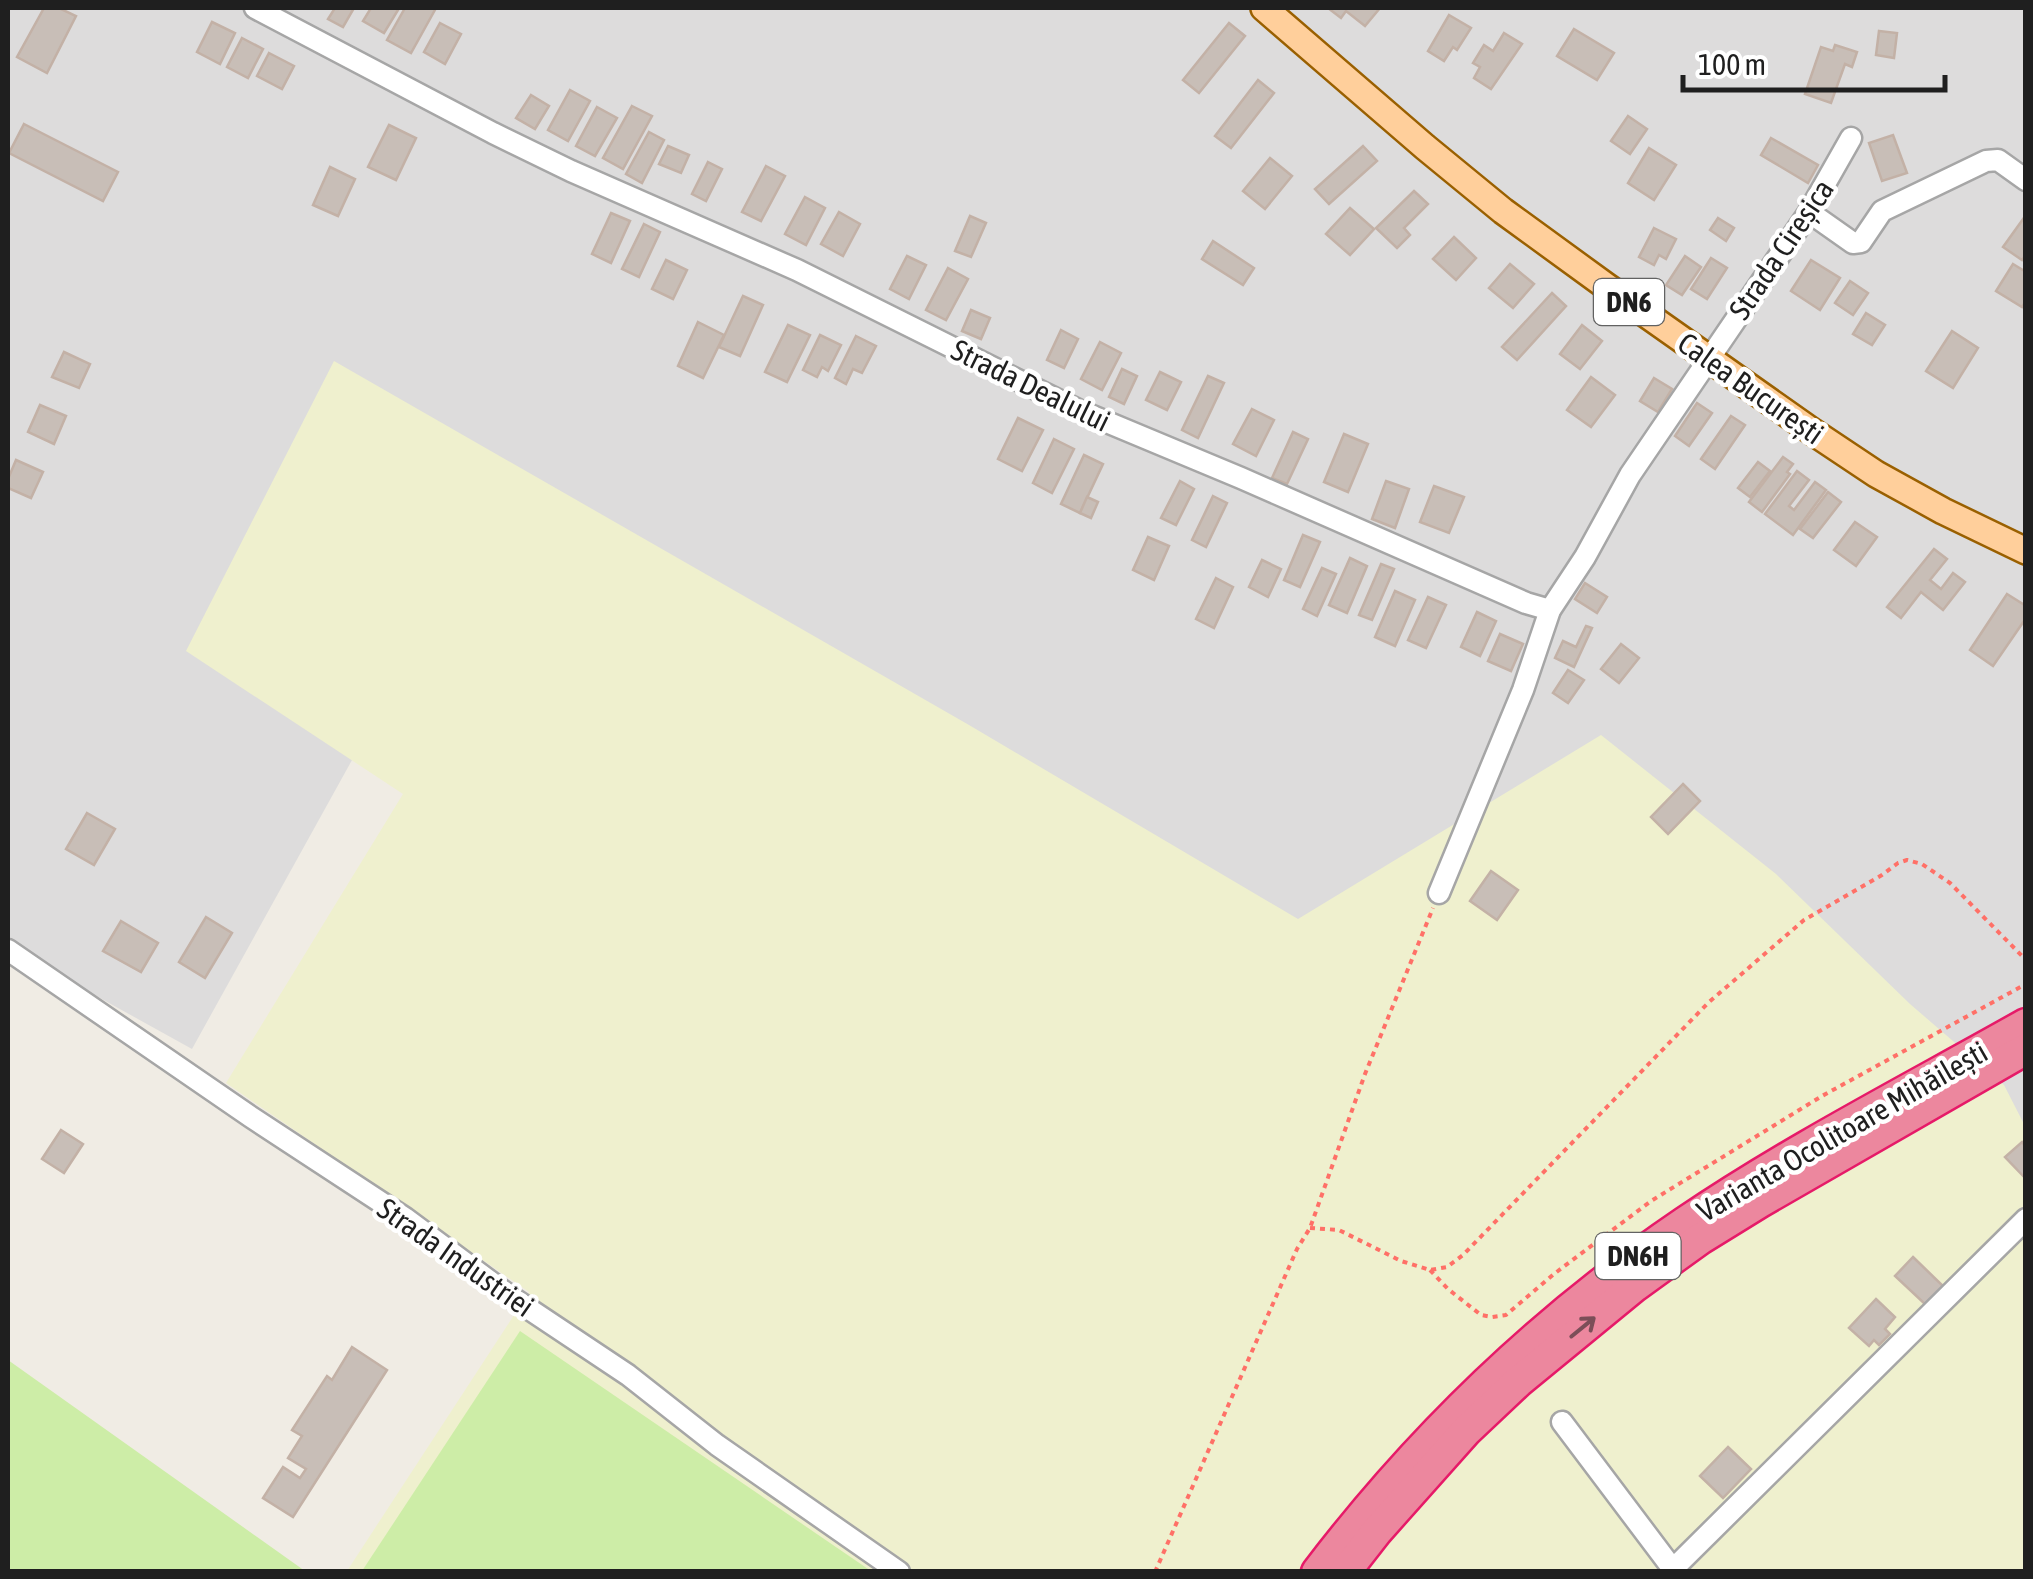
<svg xmlns="http://www.w3.org/2000/svg" width="2033" height="1579" font-family="'Asap Condensed',sans-serif">
  <rect width="100%" height="100%" fill="#f0ece4"/>
  <polygon fill="#dddcdc" points="8,8 2025,8 2025,1224 1339,1012 393,686 192,1049 8,947"/>
  <polygon fill="#eff0ce" points="334,361 969,725 1298,919 1601,735 1776,874 1910,1004 2004,1085 2026,1128 2025,1571 347,1571 529,1292 226,1083 403,794 186,651"/>
  <g fill="#cdeda7">
    <polygon points="520,1331 871,1571 362,1571"/>
    <polygon points="8,1360 305,1571 8,1571"/>
  </g>
  <g fill="#c8beb7" stroke="#c3b1a6" stroke-width="2.5">
    <polygon points="44,8 59,8 76,16 47,73 17,57"/>
    <polygon points="335,8 354,8 343,27 328,19"/>
    <polygon points="371,8 394,8 398,10 384,33 363,21"/>
    <polygon points="405,8 436,8 411,53 387,40"/>
    <polygon points="1328,8 1380,8 1365,26 1346,11 1341,18"/>
    <polygon points="1449,15 1471,28 1457,50 1453,47 1444,61 1428,51"/>
    <polygon points="212,22 235,33 220,64 197,52"/>
    <polygon points="440,23 461,34 445,64 424,52"/>
    <polygon points="1229,23 1245,36 1199,93 1183,80"/>
    <polygon points="1574,29 1614,53 1597,80 1557,56"/>
    <polygon points="1879,31 1897,33 1894,58 1876,55"/>
    <polygon points="1504,33 1522,44 1491,89 1474,78 1480,67 1473,63 1484,45 1493,51"/>
    <polygon points="242,38 263,49 248,78 227,67"/>
    <polygon points="1835,45 1857,52 1852,67 1845,64 1831,103 1805,94 1821,47 1833,51"/>
    <polygon points="269,53 294,66 282,89 257,76"/>
    <polygon points="1258,80 1274,93 1231,148 1215,136"/>
    <polygon points="570,90 590,101 568,141 548,130"/>
    <polygon points="531,95 549,106 535,129 516,118"/>
    <polygon points="632,106 652,116 623,169 603,158"/>
    <polygon points="597,107 617,118 595,156 576,146"/>
    <polygon points="1628,116 1647,129 1630,154 1611,141"/>
    <polygon points="24,124 118,172 103,201 9,153"/>
    <polygon points="389,125 416,138 396,180 368,167"/>
    <polygon points="649,132 664,140 642,183 626,174"/>
    <polygon points="1893,135 1907,173 1882,181 1869,143"/>
    <polygon points="1771,138 1818,165 1808,183 1761,155"/>
    <polygon points="668,146 689,155 681,173 659,164"/>
    <polygon points="1363,146 1377,161 1329,204 1315,189"/>
    <polygon points="1649,148 1676,165 1654,200 1628,183"/>
    <polygon points="1270,158 1292,176 1265,209 1243,191"/>
    <polygon points="708,162 722,169 706,201 692,194"/>
    <polygon points="766,166 785,176 761,221 742,212"/>
    <polygon points="330,167 355,179 338,216 313,205"/>
    <polygon points="1414,191 1428,204 1404,228 1410,235 1397,248 1376,228"/>
    <polygon points="805,197 825,208 806,245 785,234"/>
    <polygon points="1350,208 1374,229 1350,255 1326,234"/>
    <polygon points="839,212 860,224 843,256 821,244"/>
    <polygon points="611,213 630,221 611,263 592,254"/>
    <polygon points="2026,215 2026,255 2022,260 2003,247"/>
    <polygon points="970,216 986,223 971,257 955,251"/>
    <polygon points="1718,218 1734,228 1726,241 1710,230"/>
    <polygon points="644,224 660,232 639,277 622,269"/>
    <polygon points="1654,228 1676,239 1666,259 1659,255 1654,265 1639,257"/>
    <polygon points="1454,237 1476,258 1456,280 1433,259"/>
    <polygon points="1213,241 1254,268 1243,285 1202,259"/>
    <polygon points="907,256 926,265 909,299 890,289"/>
    <polygon points="1685,256 1701,267 1682,295 1666,285"/>
    <polygon points="1711,258 1727,268 1707,299 1691,289"/>
    <polygon points="666,260 687,270 673,299 652,289"/>
    <polygon points="1811,260 1840,278 1820,310 1791,291"/>
    <polygon points="1510,264 1534,284 1513,308 1489,288"/>
    <polygon points="2013,264 2026,272 2026,301 2022,307 1996,291"/>
    <polygon points="948,268 968,279 946,320 926,310"/>
    <polygon points="1850,281 1868,293 1853,315 1835,303"/>
    <polygon points="1552,293 1566,306 1517,360 1502,347"/>
    <polygon points="743,296 763,305 740,356 719,347"/>
    <polygon points="971,310 990,318 981,339 962,331"/>
    <polygon points="1866,313 1885,325 1872,345 1853,334"/>
    <polygon points="698,322 724,335 703,378 678,366"/>
    <polygon points="788,325 810,335 787,382 765,372"/>
    <polygon points="1582,325 1602,341 1580,369 1560,354"/>
    <polygon points="1061,330 1078,339 1064,368 1047,360"/>
    <polygon points="1952,331 1978,348 1953,388 1926,371"/>
    <polygon points="820,335 841,345 828,371 822,367 817,377 803,370"/>
    <polygon points="856,336 876,346 862,373 853,369 846,384 835,378"/>
    <polygon points="1100,342 1121,353 1102,390 1081,379"/>
    <polygon points="64,352 90,364 79,388 52,377"/>
    <polygon points="1122,369 1137,376 1124,404 1109,397"/>
    <polygon points="1160,372 1181,382 1167,410 1146,400"/>
    <polygon points="1208,376 1224,383 1198,438 1182,430"/>
    <polygon points="1591,377 1615,395 1591,427 1567,410"/>
    <polygon points="1654,378 1672,389 1658,412 1640,401"/>
    <polygon points="1697,403 1712,413 1689,446 1675,436"/>
    <polygon points="40,405 66,416 54,444 28,432"/>
    <polygon points="1252,409 1274,420 1256,456 1233,444"/>
    <polygon points="1731,416 1745,425 1715,469 1701,459"/>
    <polygon points="1018,418 1043,430 1022,471 998,459"/>
    <polygon points="1293,432 1308,439 1287,484 1272,478"/>
    <polygon points="1344,434 1368,444 1348,492 1324,482"/>
    <polygon points="1054,439 1074,449 1052,493 1033,483"/>
    <polygon points="1084,455 1103,464 1080,513 1061,504"/>
    <polygon points="1783,457 1793,464 1787,472 1790,474 1762,512 1749,502"/>
    <polygon points="16,460 43,472 31,498 8,488 8,479"/>
    <polygon points="1758,462 1770,471 1750,497 1738,488"/>
    <polygon points="1797,471 1809,480 1789,506 1794,510 1815,482 1826,490 1793,535 1765,514"/>
    <polygon points="1180,481 1194,489 1176,525 1161,518"/>
    <polygon points="1386,481 1409,489 1395,528 1372,519"/>
    <polygon points="1434,486 1464,497 1449,533 1420,522"/>
    <polygon points="1828,492 1841,502 1813,538 1800,529"/>
    <polygon points="1213,496 1227,503 1206,547 1192,540"/>
    <polygon points="1087,497 1098,502 1091,518 1080,513"/>
    <polygon points="1855,522 1877,537 1856,566 1834,550"/>
    <polygon points="1303,535 1320,542 1300,587 1284,580"/>
    <polygon points="1148,537 1169,546 1154,580 1133,570"/>
    <polygon points="1934,549 1947,559 1930,580 1941,589 1953,573 1965,582 1943,610 1921,592 1901,618 1887,607"/>
    <polygon points="1350,558 1367,566 1347,613 1329,605"/>
    <polygon points="1262,560 1281,569 1268,597 1249,587"/>
    <polygon points="1381,564 1394,569 1372,620 1359,615"/>
    <polygon points="1322,568 1336,574 1317,616 1303,609"/>
    <polygon points="1216,578 1233,587 1214,628 1196,619"/>
    <polygon points="1585,583 1607,597 1597,613 1575,599"/>
    <polygon points="1395,591 1415,600 1395,646 1375,637"/>
    <polygon points="2007,594 2026,606 2026,618 1993,666 1970,650"/>
    <polygon points="1428,597 1446,605 1426,648 1408,640"/>
    <polygon points="1477,612 1496,621 1480,656 1461,647"/>
    <polygon points="1586,626 1592,628 1574,667 1555,658 1563,641 1576,647"/>
    <polygon points="1500,634 1523,644 1511,671 1488,661"/>
    <polygon points="1621,644 1639,658 1619,683 1601,669"/>
    <polygon points="1568,670 1584,680 1568,703 1553,693"/>
    <polygon points="1683,784 1700,801 1668,834 1651,817"/>
    <polygon points="87,813 115,829 94,865 66,849"/>
    <polygon points="1491,871 1518,890 1497,920 1470,901"/>
    <polygon points="206,917 232,933 205,978 179,962"/>
    <polygon points="121,921 158,943 141,972 103,951"/>
    <polygon points="61,1130 83,1144 64,1173 42,1159"/>
    <polygon points="2022,1142 2026,1147 2026,1179 2005,1157"/>
    <polygon points="1913,1257 1944,1287 1926,1305 1895,1276"/>
    <polygon points="1876,1299 1895,1317 1885,1329 1890,1334 1879,1345 1874,1340 1869,1346 1849,1328"/>
    <polygon points="352,1347 387,1370 293,1517 263,1498 283,1467 300,1478 306,1469 288,1458 302,1436 292,1430 327,1376 332,1380"/>
    <polygon points="1728,1447 1751,1469 1723,1498 1700,1476"/>
  </g>
  <g fill="none" stroke-linecap="round" stroke-linejoin="round">
    <defs>
      <g id="minor">
        <polyline points="255,8 493,133 571,171 797,270 1078,410 1241,478 1526,603 1550,610"/>
        <polyline points="1809,212 1853,243 1861,242 1882,211 1986,161 1998,160 2026,180"/>
        <polyline points="1439,893 1523,690 1550,610 1585,557 1630,475 1809,212 1851,138"/>
        <polyline points="8,950 251,1117 405,1218 511,1297 628,1375 717,1445 899,1572"/>
        <polyline points="1562,1422 1675,1572"/>
        <polyline points="1673,1569 2026,1219"/>
      </g>
      <polyline id="major" points="1264,8 1425,147 1503,211 1606,286 1813,432 1876,474 1943,511 2026,551"/>
      <g id="highway">
        <path d="M1317,1572C1420,1437 1544,1318 1684,1223C1793,1149 1911,1089 2026,1024"/>
        <polyline points="1345,1572 1377,1531 1466,1431 1518,1382 1635,1286 1700,1239 1760,1202 2026,1049"/>
      </g>
    </defs>
    <use href="#minor" stroke="#a6a6a6" stroke-width="25"/>
    <use href="#major" stroke="#9a6000" stroke-width="30"/>
    <use href="#highway" stroke="#e61a68" stroke-width="35"/>
    <g stroke="#ff7067" stroke-width="4" stroke-dasharray="5 5" stroke-linecap="butt">
      <polyline points="1310,1228 1339,1230 1401,1261 1430,1270 1447,1267 1463,1255 1708,1003 1804,920 1882,875 1898,863 1907,860 1922,864 1950,883 2026,960"/>
      <polyline points="1430,1270 1448,1289 1481,1315 1492,1317 1506,1315 1554,1274 1651,1201 1822,1096 2026,984"/>
      <polyline points="1155,1572 1297,1249 1310,1228 1365,1074 1433,908"/>
    </g>
    <use href="#minor" stroke="#fff" stroke-width="20"/>
    <use href="#major" stroke="#ffcf9b" stroke-width="25"/>
    <use href="#highway" stroke="#ec879e" stroke-width="30"/>
  </g>
  <defs><path id="oneway-shaft" d="M-6 0H5M1.5-3L5.5 0L1.5 3" fill="none" stroke-width="1.6" stroke-linecap="round" stroke-linejoin="round" transform="scale(2.5)"/></defs>
  <use stroke="#7b4e58" href="#oneway-shaft" transform="translate(1583 1327) rotate(-39)"/>
  <g text-anchor="middle" dominant-baseline="central" stroke-width="9" stroke-linejoin="round" paint-order="stroke">
    <g fill="#fff" stroke="#626262" stroke-width="2.5">
      <rect x="1594" y="279" width="70" height="46" rx="8"/>
      <rect x="1595.5" y="1233" width="85" height="46" rx="8"/>
    </g>
    <g font-size="28" font-weight="bold" fill="#1f1f1f">
      <text x="1629" y="302">DN6</text>
      <text x="1638" y="1256">DN6H</text>
    </g>
    <g font-size="30" fill="#1f1f1f" stroke="#fff">
      <text transform="translate(1781 249) rotate(-56)">Strada Cireșica</text>
      <text transform="translate(1031 385) rotate(26)">Strada Dealului</text>
      <text transform="translate(1751 388) rotate(35)">Calea București</text>
      <text transform="translate(1842 1131) rotate(-30)">Varianta Ocolitoare Mihăilești</text>
      <text transform="translate(456 1257) rotate(35)">Strada Industriei</text>
    </g>
  </g>
  <rect width="2033" height="1579" fill="none" stroke="#1f1f1f" stroke-width="20"/>
  <path d="M1683 75v15h262v-15" fill="none" stroke="#1f1f1f" stroke-width="5"/>
  <text x="1698" y="75" font-size="30" fill="#1f1f1f" stroke="#ffffff" stroke-width="8" paint-order="stroke">100 m</text>
</svg>
